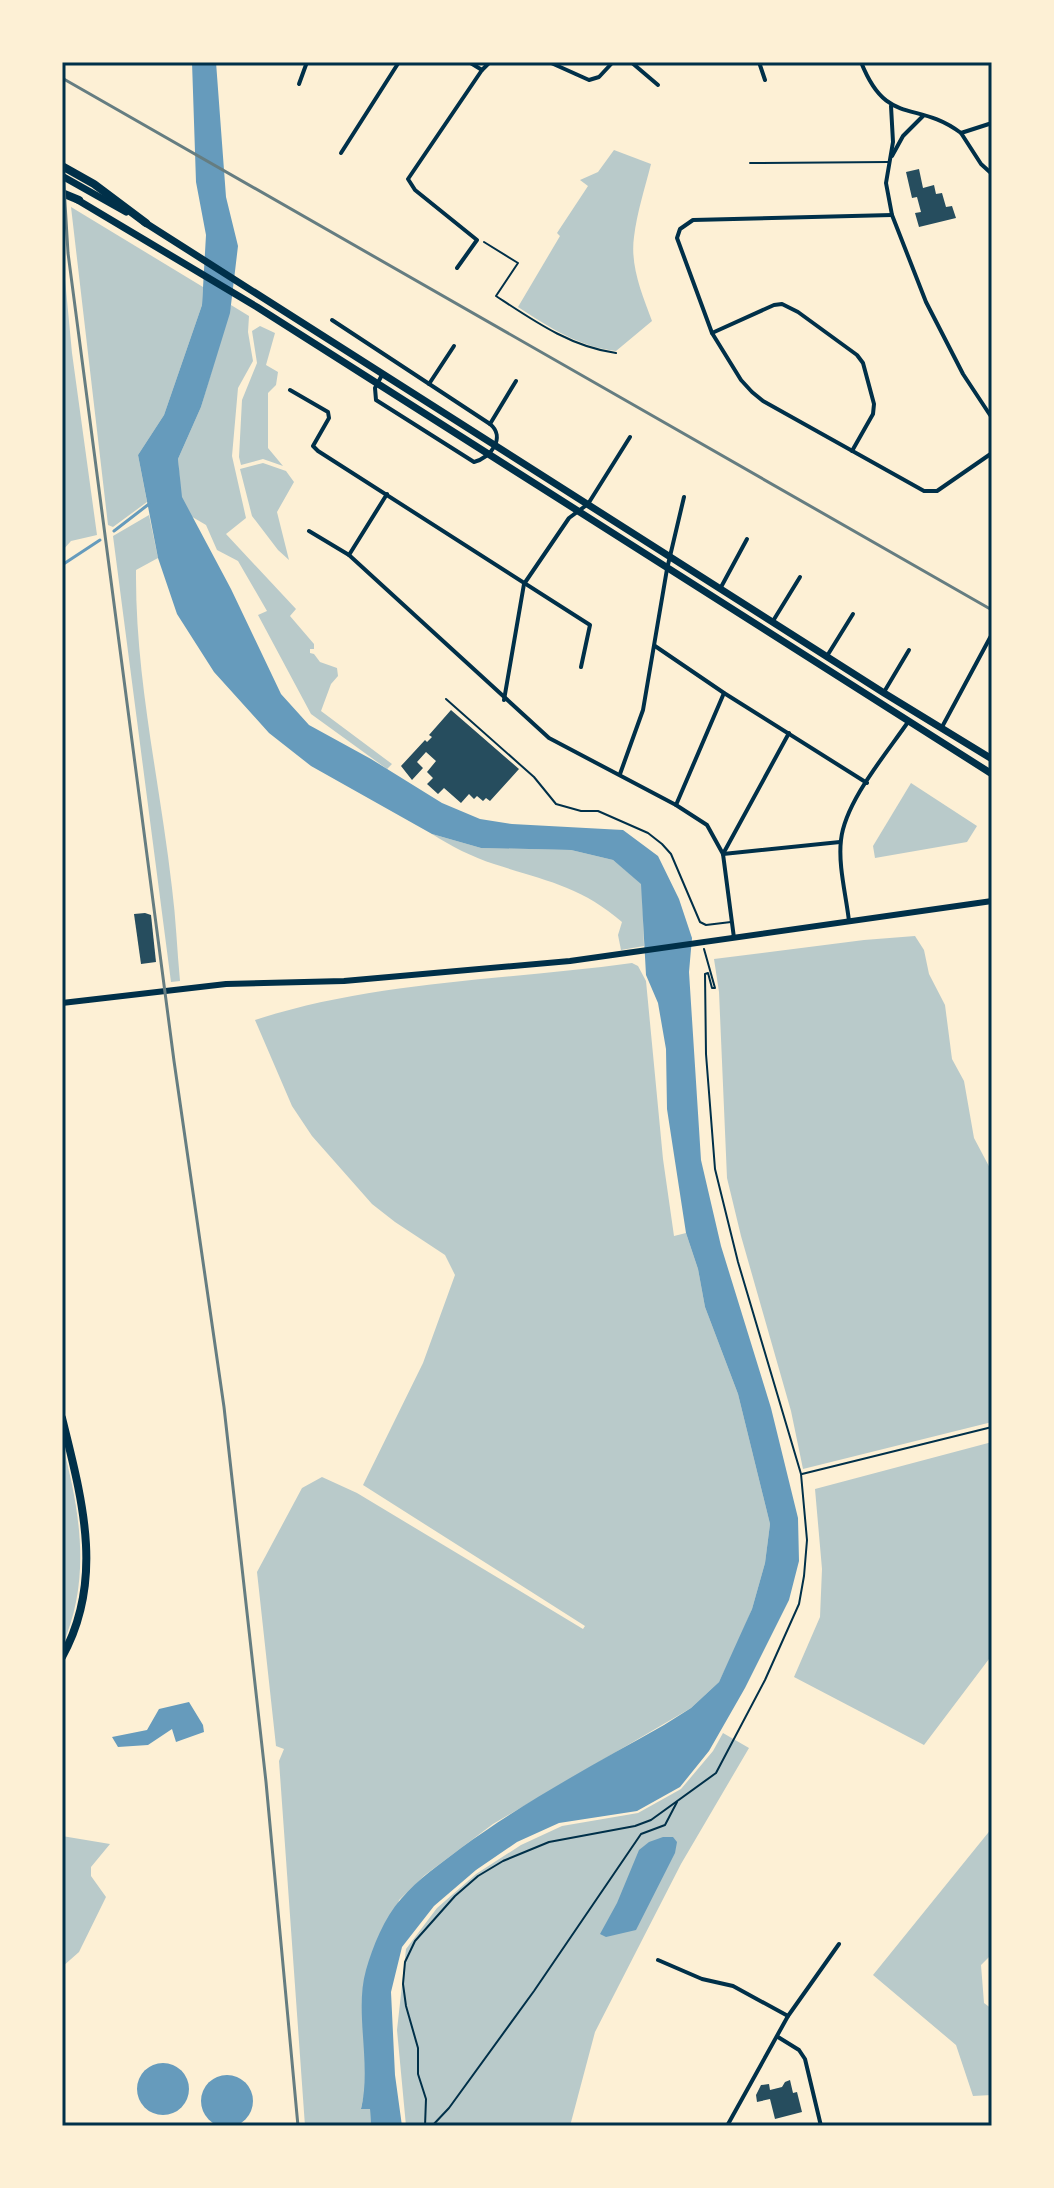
<svg xmlns="http://www.w3.org/2000/svg" width="1054" height="2188" font-family="'IBM Plex Sans',sans-serif">
  <rect width="100%" height="100%" fill="#fdf0d5"/>
  <g fill="#b9caca">
    <path d="M614,150L651,164C645,188 637,212 634,237C630,266 642,294 652,321L616,351C579,347 549,327 518,307L560,236L557,233L588,186L580,180L598,172Z"/>
    <polygon points="71,207 203,287 202,305 164,415 138,455 147,502 113,527 108,525"/>
    <polygon points="62,247 72,353 97,535 71,541 62,551"/>
    <polygon points="231,305 249,316 248,332 253,361 238,388 232,456 246,518 226,534 296,609 290,616 314,644 314,649 310,649 310,653 314,654 320,662 337,668 338,676 331,684 321,711 392,764 387,769 311,714 258,615 267,611 238,561 217,550 206,525 189,515 181,497 178,459 201,407"/>
    <polygon points="260,326 275,333 266,365 278,372 276,385 268,393 268,448 283,466 263,459 241,465 239,457 242,400 257,363 252,331"/>
    <polygon points="263,463 286,471 294,482 277,512 289,560 278,550 252,516 240,469"/>
    <path d="M149,515L158,558L136,570C135,678 160,782 172,888C176,919 177,950 180,981L171,982L113,536Z"/>
    <polygon points="911,783 977,826 967,842 875,858 873,846"/>
    <path d="M432,834L481,848L571,850L613,860L642,884L644,946L621,950L618,935L622,922C581,886 543,880 494,864C472,857 451,846 432,834Z"/>
    <polygon points="915,936 924,950 929,974 945,1005 952,1059 964,1081 974,1138 992,1172 992,1422 803,1469 791,1411 741,1236 727,1178 719,992 714,959 864,940"/>
    <path d="M632,963L638,966L646,981L663,1159L674,1236L686,1233L698,1269L705,1307L738,1394L770,1524L765,1563L752,1609L737,1645L719,1682L691,1708L493,1824L425,1875L399,1900L366,2068V2087L361,2108L370,2109L371,2126H305L279,1761L284,1749L276,1746L257,1572L302,1488L322,1477L357,1493L583,1629L585,1626L363,1485L423,1363L455,1275L445,1255L395,1222L372,1204L312,1136L292,1106L255,1020C374,981 508,980 632,963Z"/>
    <polygon points="992,1442 992,1655 924,1745 794,1677 820,1617 822,1569 815,1489"/>
    <path d="M62,1443C80,1511 92,1579 62,1646Z"/>
    <polygon points="723,1733 749,1748 681,1864 595,2032 570,2126 406,2126 397,2030 406,1949 437,1908 476,1874 521,1845 562,1826 638,1813 681,1789 713,1751"/>
    <polygon points="992,1828 992,1954 981,1965 984,2003 992,2009 992,2095 973,2096 956,2045 873,1975"/>
    <polygon points="62,1836 110,1844 91,1867 91,1876 106,1897 79,1952 62,1967"/>
  </g>
  <g fill="#669bbc">
    <path d="M192,62H216L226,197L238,246L230,313L201,407L178,459L182,497L231,589L281,694L309,725L371,759L442,803L480,819L512,824L623,830L658,856L679,899L692,938L689,972L701,1160L721,1246L771,1408L798,1518L799,1561L789,1600L745,1688L709,1751L680,1787L637,1811L559,1823L517,1842L476,1870L434,1906L402,1947L391,1992L395,2075L402,2126H371L370,2109H361C372,2064 354,2012 366,1970C373,1946 384,1918 401,1899C418,1879 440,1864 461,1848C525,1801 595,1764 664,1725L691,1708L719,1682L752,1609L765,1563L770,1524L738,1394L705,1307L698,1269L686,1233L667,1109L666,1049L658,1003L646,975L641,884L613,860L571,850L481,848L432,834L311,766L269,733L214,672L177,614L158,558L138,455L164,415L202,305L206,235L196,182Z"/>
    <polygon points="189,1702 203,1725 204,1732 176,1742 172,1729 148,1745 118,1747 112,1737 147,1730 159,1709"/>
    <polygon points="663,1837 673,1837 677,1842 675,1853 636,1930 606,1937 600,1934 617,1903 639,1850 649,1842"/>
    <circle cx="163" cy="2089" r="26"/>
    <circle cx="227" cy="2101" r="26"/>
  </g>
  <g fill="none" stroke-linecap="round" stroke-linejoin="round">
    <g stroke="#669bbc" stroke-width="3">
      <polyline points="114,531 149,504"/>
      <polyline points="62,565 100,540"/>
    </g>
  </g>
  <g fill="#264d5e">
    <polygon points="919,169 923,188 934,185 936,194 942,193 946,207 952,206 956,218 919,227 915,213 921,212 917,197 912,198 906,172"/>
    <polygon points="451,710 519,769 490,801 486,798 483,801 477,796 474,799 469,794 461,803 444,788 438,794 427,784 433,778 427,772 436,761 426,752 417,762 423,768 412,780 401,766 425,740 427,742 432,737 429,735"/>
    <polygon points="145,913 151,915 156,962 141,964 134,914"/>
    <polygon points="790,2080 793,2093 797,2092 802,2112 775,2119 770,2099 757,2102 756,2095 761,2085 769,2084 770,2090 782,2087 785,2082"/>
  </g>
  <g fill="none" stroke-linecap="round" stroke-linejoin="round">
    <g stroke="#003049" stroke-width="2">
      <path d="M484,242L518,263L496,296C534,321 571,347 616,353"/>
      <polyline points="802,1474 992,1427"/>
      <polyline points="425,2126 426,2099 418,2074 418,2048 406,2006 403,1984 405,1962 415,1941 455,1896 478,1876 503,1861 549,1842 635,1826 651,1820 716,1773 765,1680 799,1604 804,1576 807,1540 801,1474 738,1262 715,1169 706,1054 705,974 708,973 712,988 715,988 704,949"/>
      <polyline points="432,2126 449,2108 534,1991 641,1834 665,1825 677,1802"/>
    </g>
    <g stroke="#003049" stroke-width="2">
      <polyline points="750,163 888,162"/>
      <polyline points="446,699 534,777 556,804 581,811 598,811 648,833 662,844 671,854 700,922 706,925 731,922"/>
    </g>
    <g stroke="#003049" stroke-width="4">
      <polyline points="469,62 482,70"/>
      <polyline points="549,62 589,80 599,77 613,62"/>
      <polyline points="631,62 658,85"/>
      <polyline points="759,62 765,80"/>
      <path d="M861,62C887,128 916,99 961,133L992,123"/>
      <polyline points="299,84 307,62"/>
      <polyline points="891,106 893,142 886,183 892,215 926,302 963,374 992,418"/>
      <polyline points="961,133 981,164 992,174"/>
      <polyline points="341,153 399,62"/>
      <polyline points="892,156 903,136 923,116"/>
      <polyline points="892,215 693,220 680,229 677,238 712,333 741,380 752,392 763,401 924,491 937,491 992,453"/>
      <polyline points="457,268 477,240 415,190 408,179 482,70 490,62"/>
      <path d="M332,320L490,424C506,437 491,458 474,462L376,400L375,388L382,375"/>
      <polyline points="712,333 774,305 782,304 798,312 857,355 863,363 874,404 873,414 852,451"/>
      <polyline points="429,384 454,346"/>
      <polyline points="290,390 328,412 329,418 313,446 318,451 590,625 581,667"/>
      <polyline points="490,424 516,381"/>
      <polyline points="309,531 349,555 549,738 676,805 707,825 723,854 734,938"/>
      <polyline points="349,555 387,494"/>
      <polyline points="720,589 747,539"/>
      <polyline points="773,621 800,577"/>
      <polyline points="655,646 724,693 867,783"/>
      <polyline points="827,656 853,614"/>
      <polyline points="884,692 909,650"/>
      <polyline points="504,700 524,584 569,518 588,504 630,437"/>
      <polyline points="942,727 992,634"/>
      <polyline points="620,774 643,710 667,569 684,497"/>
      <polyline points="676,805 724,693"/>
      <polyline points="723,854 789,733"/>
      <polyline points="723,854 840,842"/>
      <path d="M849,921C846,895 838,865 841,840C845,802 886,754 908,722"/>
      <polyline points="658,1960 702,1979 733,1986 788,2016"/>
      <polyline points="778,2037 799,2050 805,2059 821,2126"/>
      <polyline points="727,2126 788,2016 839,1944"/>
    </g>
    <polyline stroke="#003049" stroke-width="6" points="62,1003 226,984 344,981 570,961 992,901"/>
    <g stroke="#003049" stroke-width="7">
      <polyline points="62,176 126,212"/>
      <polyline points="76,199 257,307 992,774"/>
      <polyline points="144,222 884,693 992,759"/>
    </g>
    <g stroke="#003049" stroke-width="8">
      <polyline points="62,166 94,184 146,223"/>
      <polyline points="62,193 79,200"/>
      <path d="M62,1418C82,1499 105,1580 62,1657"/>
    </g>
    <g stroke="#657d81" stroke-width="3">
      <polyline points="62,78 992,610"/>
      <polyline points="62,153 68,253 174,1061 224,1407 266,1782 298,2126"/>
    </g>
  </g>
  <rect width="1054" height="2188" fill="none" stroke="#fdf0d5" stroke-width="128"/>
  <rect x="64" y="64" width="926" height="2060" fill="none" stroke="#003049" stroke-width="3"/>
</svg>
